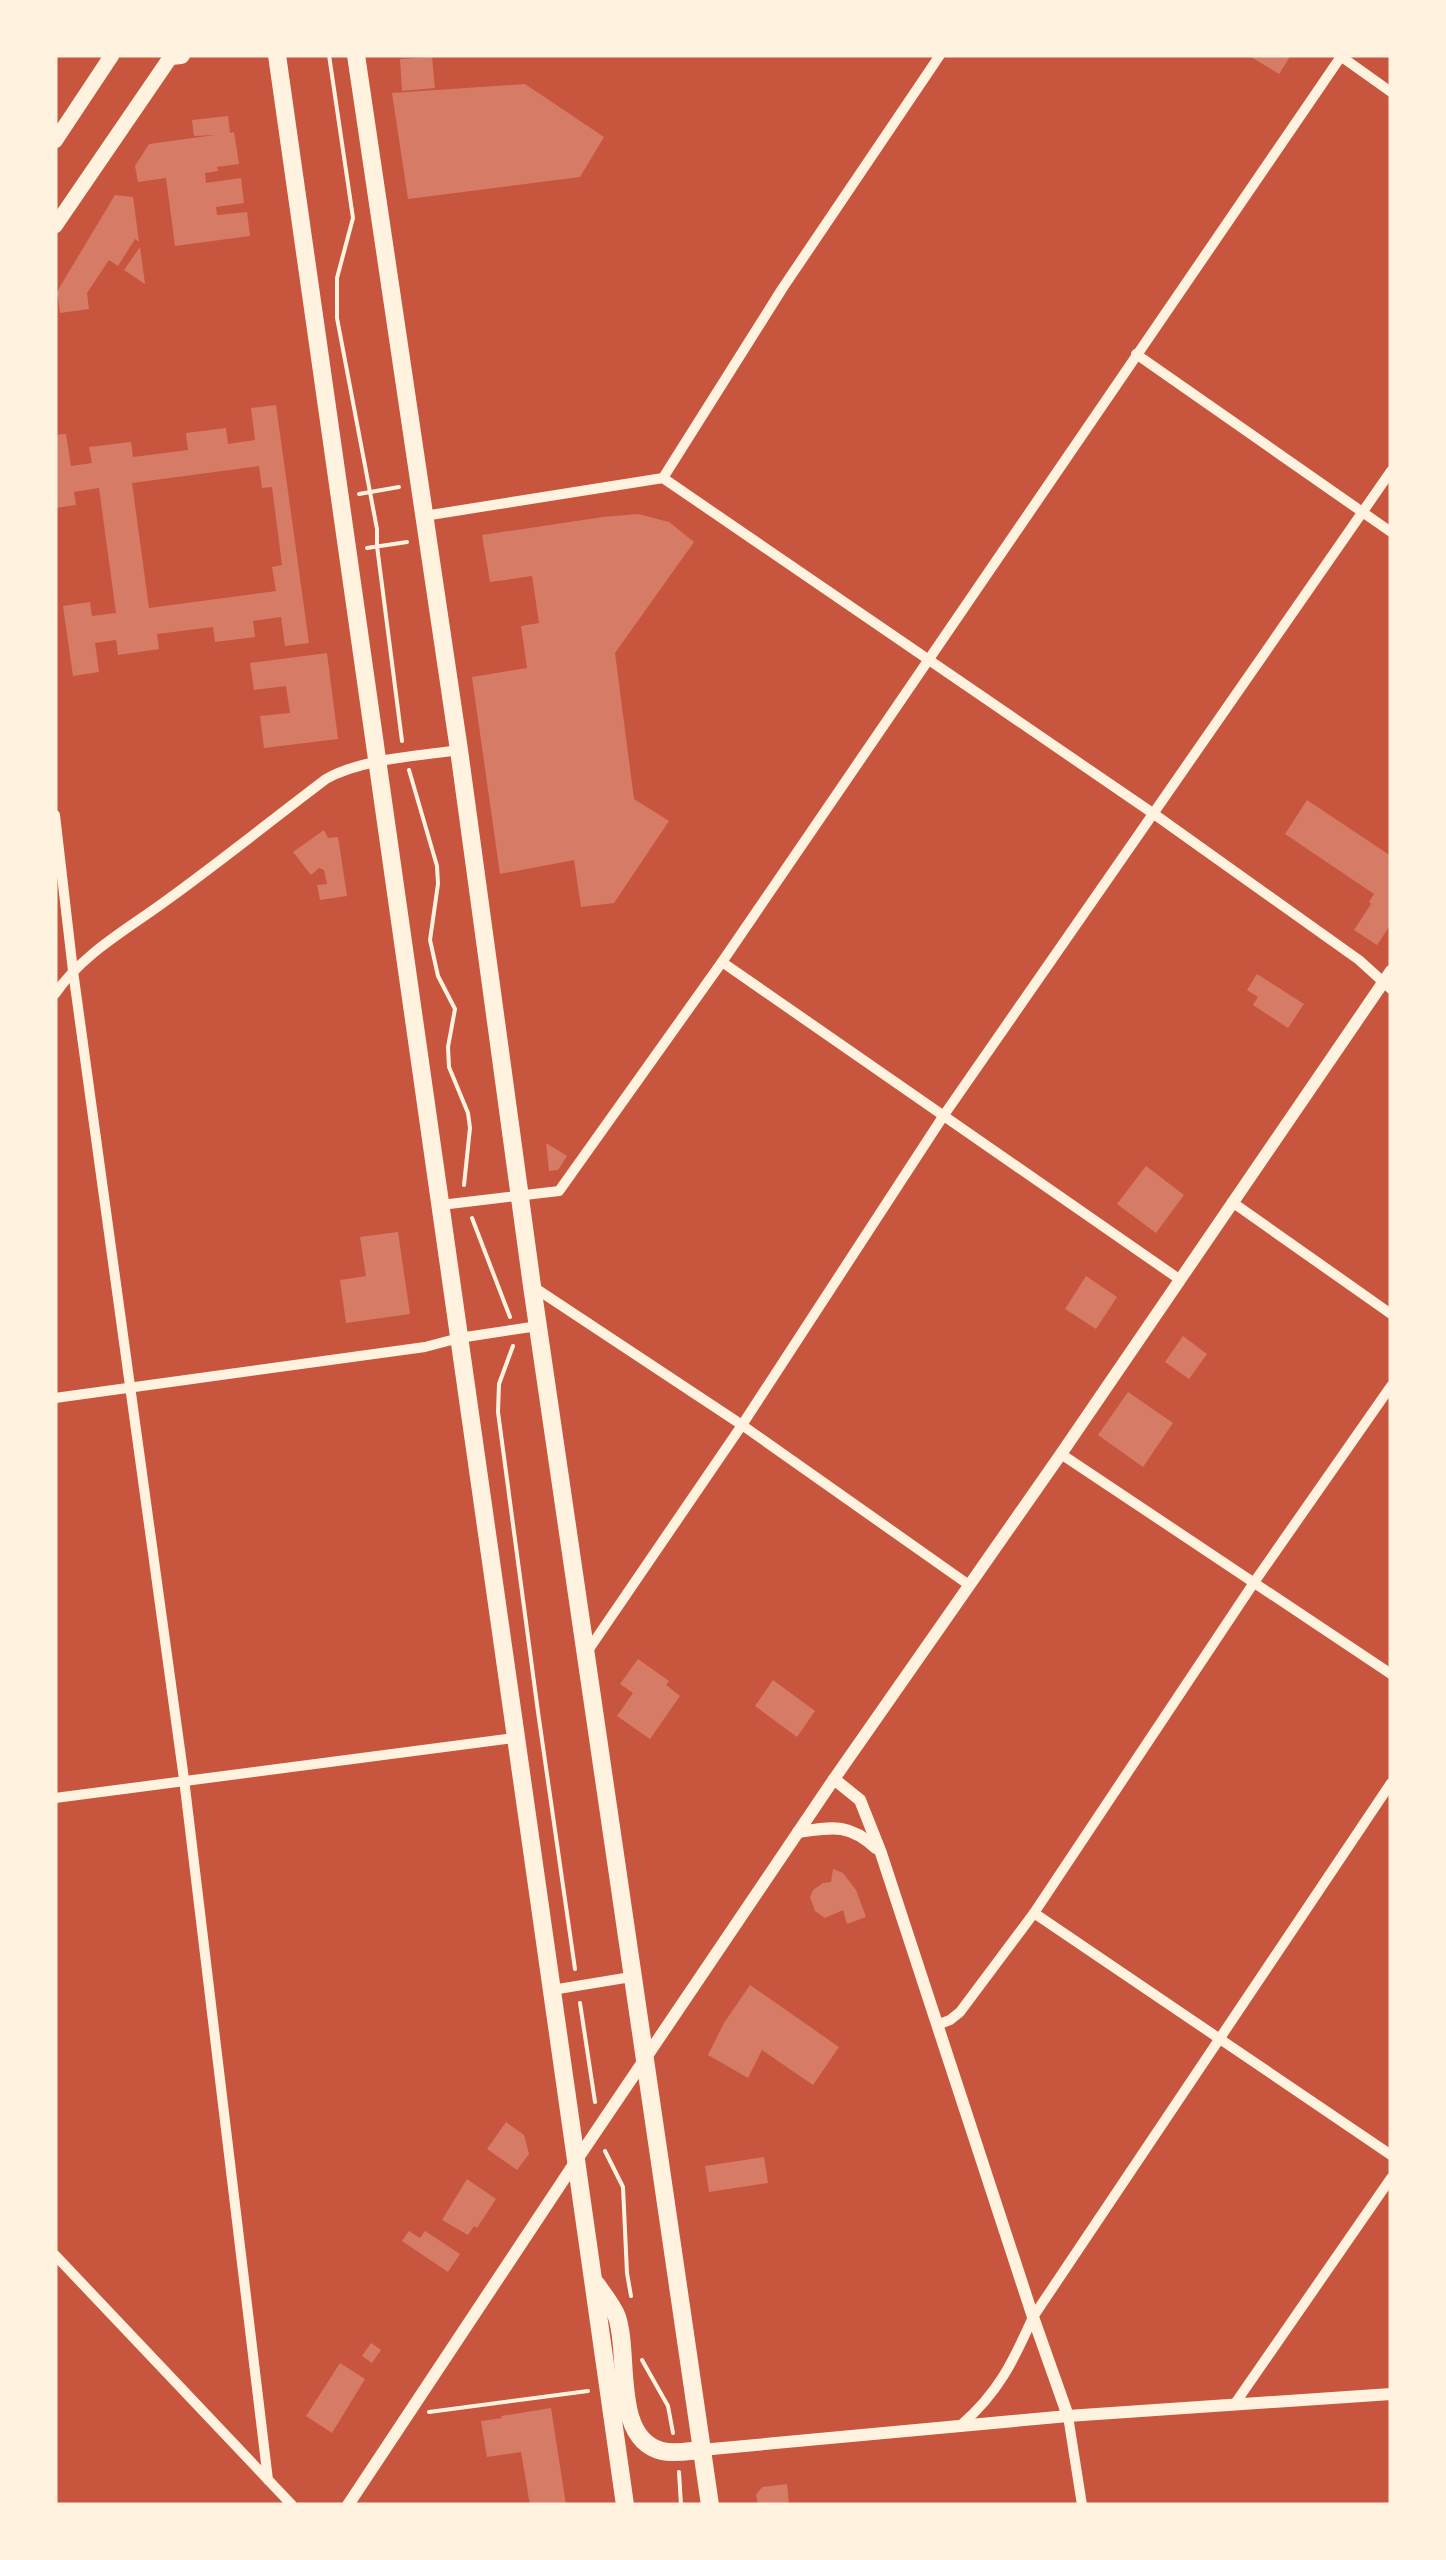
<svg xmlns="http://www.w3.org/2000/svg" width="1446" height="2560" font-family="'Nunito Sans',sans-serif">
  <rect width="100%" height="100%" fill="#c8553d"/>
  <g fill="#d67c66" fill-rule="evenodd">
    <polygon points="1248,55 1291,55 1279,74"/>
    <polygon points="432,57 435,88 402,91 400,59"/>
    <polygon points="525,84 604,137 580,177 408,199 392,93"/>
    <polygon points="228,116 230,133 234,132 239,164 217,167 218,171 205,173 206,183 241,178 244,203 216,207 217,215 247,212 250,236 175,246 166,178 138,182 135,166 149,144 215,135 194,136 192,120"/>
    <polygon points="115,195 133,197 139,242 135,239 118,266 109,260 87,293 89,309 60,313 58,297 55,297 55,295"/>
    <polygon points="140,247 145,284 124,270"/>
    <path d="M276,405L309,643L285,646L281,617L253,621L255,637L215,642L213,627L157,634L159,649L118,655L116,640L95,643L99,672L73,676L63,606L90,602L92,616L116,613L99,488L74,492L76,505L55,508V435L66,434L71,466L92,463L89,447L131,442L133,457L188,450L186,433L226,428L228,444L255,440L251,408ZM259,466L262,488L272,487L282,565L272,567L276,591L149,608L132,483Z"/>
    <polygon points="638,514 669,522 694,542 615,653 634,799 669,821 614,903 581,907 574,860 500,874 472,677 527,668 521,626 539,623 532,576 490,582 482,535 603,517"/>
    <polygon points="327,653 338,739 264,748 260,716 290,713 286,686 254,690 250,663"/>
    <polygon points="1307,800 1391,856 1391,924 1377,945 1354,930 1371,904 1369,902 1374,894 1285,834"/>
    <polygon points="324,830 328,838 338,837 347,896 320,900 317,885 327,884 324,870 319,868 311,875 293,852"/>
    <polygon points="1257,974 1304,1004 1288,1028 1253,1005 1258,997 1247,990"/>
    <polygon points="546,1143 567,1156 558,1170 549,1171"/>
    <polygon points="1146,1166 1184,1195 1156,1233 1117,1204"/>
    <polygon points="398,1232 410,1314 346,1323 340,1280 366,1276 360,1237"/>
    <polygon points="1086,1276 1117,1297 1096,1329 1065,1309"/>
    <polygon points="1183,1336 1207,1354 1189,1379 1165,1362"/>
    <polygon points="1128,1392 1173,1423 1143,1467 1098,1435"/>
    <polygon points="638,1659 669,1681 666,1685 680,1696 650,1739 617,1716 633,1693 620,1684"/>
    <polygon points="773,1680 815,1711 797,1737 755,1706"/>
    <polygon points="833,1869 843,1873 856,1890 866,1917 847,1924 843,1910 825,1918 815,1911 810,1897 813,1890 823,1883 831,1882"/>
    <polygon points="750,1985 839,2047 813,2085 762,2050 748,2078 708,2055 724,2023"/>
    <polygon points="506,2122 524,2135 529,2154 517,2170 487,2149"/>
    <polygon points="764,2157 768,2183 709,2192 705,2166"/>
    <polygon points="467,2179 496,2199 477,2228 474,2226 468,2235 442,2220"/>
    <polygon points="409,2231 420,2238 425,2231 460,2254 448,2272 402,2241"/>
    <polygon points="371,2343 381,2350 372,2363 362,2356"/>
    <polygon points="340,2363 365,2379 332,2433 306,2416"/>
    <polygon points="551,2408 566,2505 530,2505 521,2452 487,2457 481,2421 502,2418 501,2416"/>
    <polygon points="787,2484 789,2505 758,2505 756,2495 762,2487"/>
  </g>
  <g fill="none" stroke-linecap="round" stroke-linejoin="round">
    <g stroke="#fff3e0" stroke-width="4">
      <polyline points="329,55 353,218 337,278 337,318 377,529 377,546 402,741"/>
      <polyline points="359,494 399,487"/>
      <polyline points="367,548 407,542"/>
      <polyline points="409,770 437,866 438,884 430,940 438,976 455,1009 448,1047 449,1067 468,1113 470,1128 464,1185"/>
      <polyline points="472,1218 510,1317"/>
      <polyline points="513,1346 499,1384 498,1412 538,1712 575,1969"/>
      <polyline points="580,2003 595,2102"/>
      <polyline points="605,2151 623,2187 627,2273 631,2296"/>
      <polyline points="642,2360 668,2406 673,2433"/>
      <polyline points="429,2412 588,2391"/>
      <polyline points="679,2472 681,2505"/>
    </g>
    <g stroke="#fff3e0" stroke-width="10">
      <polyline points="1339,55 1391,92"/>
      <polyline points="1136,354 1391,532"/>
      <polyline points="663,478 1154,814 1359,960 1391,989"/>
      <polyline points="424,516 663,478 782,289 940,55"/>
      <polyline points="55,815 73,971 184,1779 268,2480"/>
      <polyline points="722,962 1179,1279"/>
      <path d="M55,994C83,953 128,929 167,900C221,861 273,819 326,779C360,759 419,756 459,750"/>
      <polyline points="1232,1202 1391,1314"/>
      <polyline points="441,1205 559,1191 722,962 1342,55"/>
      <polyline points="532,1286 742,1425 969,1585"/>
      <polyline points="55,1398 425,1347 459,1338 538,1326"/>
      <polyline points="1061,1454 1391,1674"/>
      <polyline points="587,1652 742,1425 944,1115 1391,471"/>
      <polyline points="55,1798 514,1738"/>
      <polyline points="1034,1913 1391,2155"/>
      <polyline points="552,1990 631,1977"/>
      <polyline points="937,2025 950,2020 960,2012 1034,1913 1255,1581 1391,1386"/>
      <polyline points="55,2255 292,2505"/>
      <polyline points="1234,2405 1391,2178"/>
      <polyline points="1068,2416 1082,2505"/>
      <path d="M961,2425C998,2393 1013,2362 1033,2317L1391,1783"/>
    </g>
    <g stroke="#fff3e0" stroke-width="12">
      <polyline points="834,1779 860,1800 881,1853 1033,2317 1068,2416"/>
      <path d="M798,1832C832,1827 849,1823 876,1848"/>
      <polyline points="701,2450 1068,2416 1391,2394"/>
      <polyline points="348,2505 576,2161 834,1779 1061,1454 1391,971"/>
    </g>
    <g stroke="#fff3e0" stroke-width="15">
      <polyline points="55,141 112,55"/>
      <polyline points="55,226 172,55"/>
    </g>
    <g stroke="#fff3e0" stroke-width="18">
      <path d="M277,55C397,871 504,1689 625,2505"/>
      <polyline points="356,55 459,750 532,1286 710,2505"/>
      <polyline points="171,56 181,55"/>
      <path d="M596,2284C603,2294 613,2306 617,2317C630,2355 612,2439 662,2451C674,2454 689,2451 701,2450"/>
    </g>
  </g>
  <rect width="1446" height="2560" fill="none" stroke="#fff3e0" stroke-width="115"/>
</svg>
